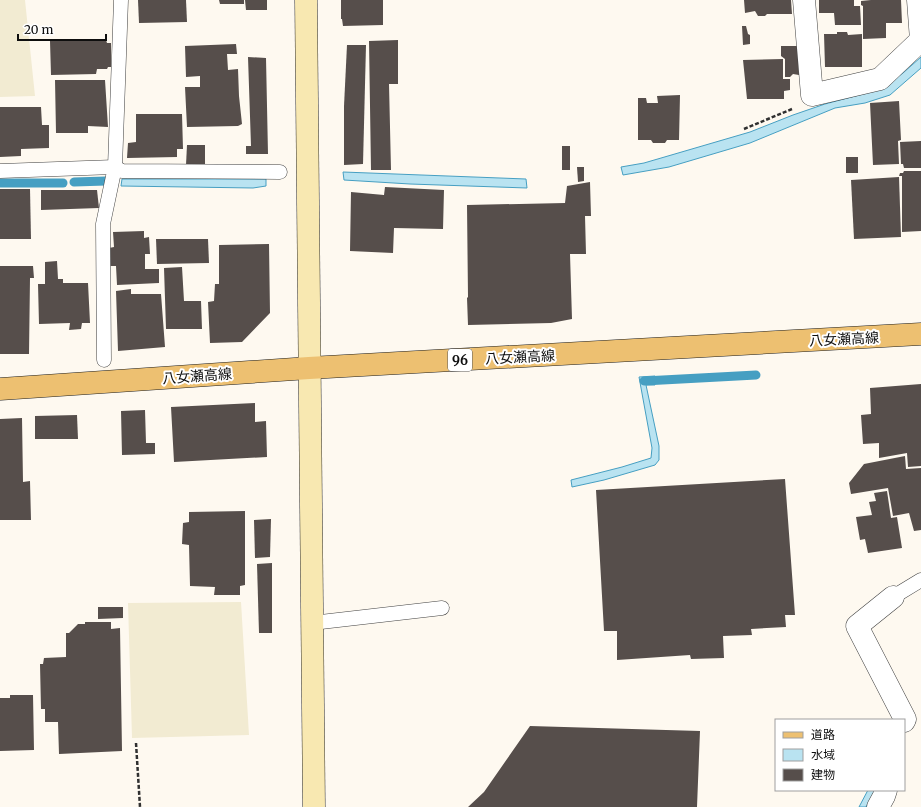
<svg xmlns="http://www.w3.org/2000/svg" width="921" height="807" font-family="Merriweather,'Noto Sans JP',serif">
  <rect width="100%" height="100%" fill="#fef9f0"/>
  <g fill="#f2ebd2">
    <polygon points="0,0 25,0 35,96 0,97"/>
    <polygon points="241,602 249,735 132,738 128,603"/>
  </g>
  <g fill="#b9e3f1" stroke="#469fc2">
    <polygon points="921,57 921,68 890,95 865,103 835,108 750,143 669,167 623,175 621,167 644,163 750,132 793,115 825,104 878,90 903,73"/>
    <polygon points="343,172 526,179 527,188 410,184 344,180"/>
    <polygon points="122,179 266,179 266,186 253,188 121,186"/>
    <polygon points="655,376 655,385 646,385 659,446 659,460 655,465 604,480 572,487 571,480 622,467 651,458 652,448 639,377"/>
    <polygon points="868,790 875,790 866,807 859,807"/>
  </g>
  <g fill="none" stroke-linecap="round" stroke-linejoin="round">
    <g stroke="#469fc2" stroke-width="9">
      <polyline points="74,182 106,181"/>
      <polyline points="0,183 63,183"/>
      <polyline points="644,381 756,375"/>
    </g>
  </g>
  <g fill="#564e4b">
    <polygon points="138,0 186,0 187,22 139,23"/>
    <polygon points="219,0 244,0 244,4 220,4"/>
    <polygon points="245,0 267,0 267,10 246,10"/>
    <polygon points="341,0 383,0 383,25 343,26 342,19 341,19"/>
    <polygon points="744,0 791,0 792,14 767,14 765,16 758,16 755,11 745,13"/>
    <polygon points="819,0 854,0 854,6 860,6 861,25 835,25 834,13 819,13"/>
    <polygon points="871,0 901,0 902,23 886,23 886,38 863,39 863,6 861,5 861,1"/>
    <polygon points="742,26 746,26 748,34 750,35 750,44 743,45"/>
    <polygon points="837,32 847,32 848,35 862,34 862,67 825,67 824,34 837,34"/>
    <polygon points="106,40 107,43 111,43 111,67 108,67 107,69 97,69 96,74 51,75 50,41"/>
    <polygon points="398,40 398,84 389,84 391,170 371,170 369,41"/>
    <polygon points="236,44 237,54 227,54 228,70 238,69 239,96 242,124 238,126 187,127 185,87 200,87 200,76 186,77 185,46"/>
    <polygon points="347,45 366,45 363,164 344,165 344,106"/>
    <polygon points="781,46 798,46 799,75 793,74 790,77 785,77 785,59 781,56"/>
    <polygon points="248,57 266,58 268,154 246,154 246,146 251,146"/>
    <polygon points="783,59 783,79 790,79 790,90 784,91 784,99 747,99 743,60"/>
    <polygon points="55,80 105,80 108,127 88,126 88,133 56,133"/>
    <polygon points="680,95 679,140 667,140 665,143 653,143 651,140 638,140 638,98 646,98 647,103 658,103 657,96"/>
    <polygon points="899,101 901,140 898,141 899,164 873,165 870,103"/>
    <polygon points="0,107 41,107 42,125 49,125 49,148 21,149 21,156 0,157"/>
    <polygon points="136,114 182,114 183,149 177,149 177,157 127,158 128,143 136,142"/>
    <polygon points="921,141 921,168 904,168 903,164 901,164 900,142"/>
    <polygon points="187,145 205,145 205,165 186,165"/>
    <rect x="562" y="146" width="8" height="24"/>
    <rect x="846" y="157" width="12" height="16"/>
    <polygon points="577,167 584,167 584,181 578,182"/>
    <polygon points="904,171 921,171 921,231 902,232 902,176 899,176 900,173 903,173"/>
    <polygon points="899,177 901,237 854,239 851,180"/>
    <polygon points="590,182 591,216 585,216 586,254 570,254 572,319 551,323 468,325 467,298 468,297 467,205 565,203 567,186"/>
    <polygon points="385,187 444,190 443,229 394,228 393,253 350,251 351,192 384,195"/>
    <polygon points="0,189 30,189 31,239 0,239"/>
    <polygon points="41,190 97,190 99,208 41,210"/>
    <polygon points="144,231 144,238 149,237 150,254 145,254 145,269 159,269 159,283 117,285 116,266 110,266 109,248 114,247 113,232"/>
    <polygon points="156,239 208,239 209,263 157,264"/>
    <polygon points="269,244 270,313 242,342 210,343 208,302 214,301 215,284 219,284 219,245"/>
    <polygon points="57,261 58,279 63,279 63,283 88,283 90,323 82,323 81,329 69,330 70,323 39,324 38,284 45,284 45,262"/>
    <polygon points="0,266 33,266 34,278 30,278 29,354 0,354"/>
    <polygon points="182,267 184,301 201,301 202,329 166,329 164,268"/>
    <polygon points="131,289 131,294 161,294 165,347 118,351 116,291"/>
    <polygon points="921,384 921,466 908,467 907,453 879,458 879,443 863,444 861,415 871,414 870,388"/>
    <polygon points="255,403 255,422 266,421 267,457 174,462 171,407"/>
    <polygon points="145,410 146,443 155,443 155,454 122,455 121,411"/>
    <polygon points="77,415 78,439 35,439 35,416"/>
    <polygon points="22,418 23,482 30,481 31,520 0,520 0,419"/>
    <polygon points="905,456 906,469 921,468 921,530 914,531 909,513 893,516 888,488 851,494 849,483 864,464"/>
    <polygon points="785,479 795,615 785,615 786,627 751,629 752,635 723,636 724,658 691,659 690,655 617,660 617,631 604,631 596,490"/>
    <polygon points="887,491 891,518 897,517 902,548 868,553 865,539 860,540 856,517 872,515 869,502 876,501 874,493"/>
    <polygon points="245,511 245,585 240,586 240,595 214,595 215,587 190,586 189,545 182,544 183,523 189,522 189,512"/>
    <polygon points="271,519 270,557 255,558 254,520"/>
    <polygon points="272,563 272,633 259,633 257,564"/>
    <polygon points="98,607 123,607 123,618 98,619"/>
    <polygon points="85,622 111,622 111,629 120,628 122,751 59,754 58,722 45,722 45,709 41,709 40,664 43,664 44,658 66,657 66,633 69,633 78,624 85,624"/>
    <polygon points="10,695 33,695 34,750 0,751 0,698 10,698"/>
    <polygon points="530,726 700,731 697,807 468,807 484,792"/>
  </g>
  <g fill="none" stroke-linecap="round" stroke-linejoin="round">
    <defs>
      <g id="lane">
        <polyline points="0,171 115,167 122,171 280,172"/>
        <polyline points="104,360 103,224 115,167 121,0"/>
        <polyline points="893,597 921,580"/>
        <polyline points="312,623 442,608"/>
      </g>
      <g id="street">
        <polyline points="804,0 812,95 880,79 921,40"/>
        <polyline points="918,0 921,40"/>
        <polyline points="893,597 857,626 905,719 904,721"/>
        <polyline points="878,807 884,796 886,790"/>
      </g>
      <polyline id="secondary" points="306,0 314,807"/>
      <polyline id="primary" points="0,389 309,368 921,334"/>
    </defs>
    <use href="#lane" stroke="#414141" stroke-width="15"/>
    <use href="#street" stroke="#414141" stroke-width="23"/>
    <use href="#secondary" stroke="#303030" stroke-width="23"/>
    <use href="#primary" stroke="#1f1f1f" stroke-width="23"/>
    <g stroke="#303030" stroke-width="2.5" stroke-dasharray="4 2" stroke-linecap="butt">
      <polyline points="744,129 792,109"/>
      <polyline points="136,743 140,807"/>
    </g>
    <use href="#lane" stroke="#fff" stroke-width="14"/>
    <use href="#street" stroke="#fff" stroke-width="22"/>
    <use href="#secondary" stroke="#f8e8b1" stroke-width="22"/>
    <use href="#primary" stroke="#edc071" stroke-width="22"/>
  </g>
  <g text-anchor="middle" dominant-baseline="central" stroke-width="4" stroke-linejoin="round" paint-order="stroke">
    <rect fill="#fff" stroke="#565656" stroke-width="1" x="448" y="349" width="24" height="22" rx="3"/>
    <g font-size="13" font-weight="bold" fill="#0e0e0e">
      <text x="460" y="360">96</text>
    </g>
    <g font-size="14" fill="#0e0e0e" stroke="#fff">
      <text transform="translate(844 339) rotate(-3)">八女瀬高線</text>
      <text transform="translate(520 357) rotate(-3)">八女瀬高線</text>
      <text transform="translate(197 376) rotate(-4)">八女瀬高線</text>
    </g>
  </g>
  <rect x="775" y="719" width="130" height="72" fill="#ffffff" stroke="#9f9f9f"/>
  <rect x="783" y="732" width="20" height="6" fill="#edc071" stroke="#9f9f9f"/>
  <text x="811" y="739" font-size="12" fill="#0e0e0e">道路</text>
  <rect x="783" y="749" width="20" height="12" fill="#b9e3f1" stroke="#9f9f9f"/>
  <text x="811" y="759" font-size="12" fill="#0e0e0e">水域</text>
  <rect x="783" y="769" width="20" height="12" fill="#564e4b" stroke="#9f9f9f"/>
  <text x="811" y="779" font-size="12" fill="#0e0e0e">建物</text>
  <path d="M18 34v6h88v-6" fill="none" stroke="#0e0e0e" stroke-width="2"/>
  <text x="24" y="34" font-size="12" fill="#0e0e0e" stroke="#ffffff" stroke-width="3" paint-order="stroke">20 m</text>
</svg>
